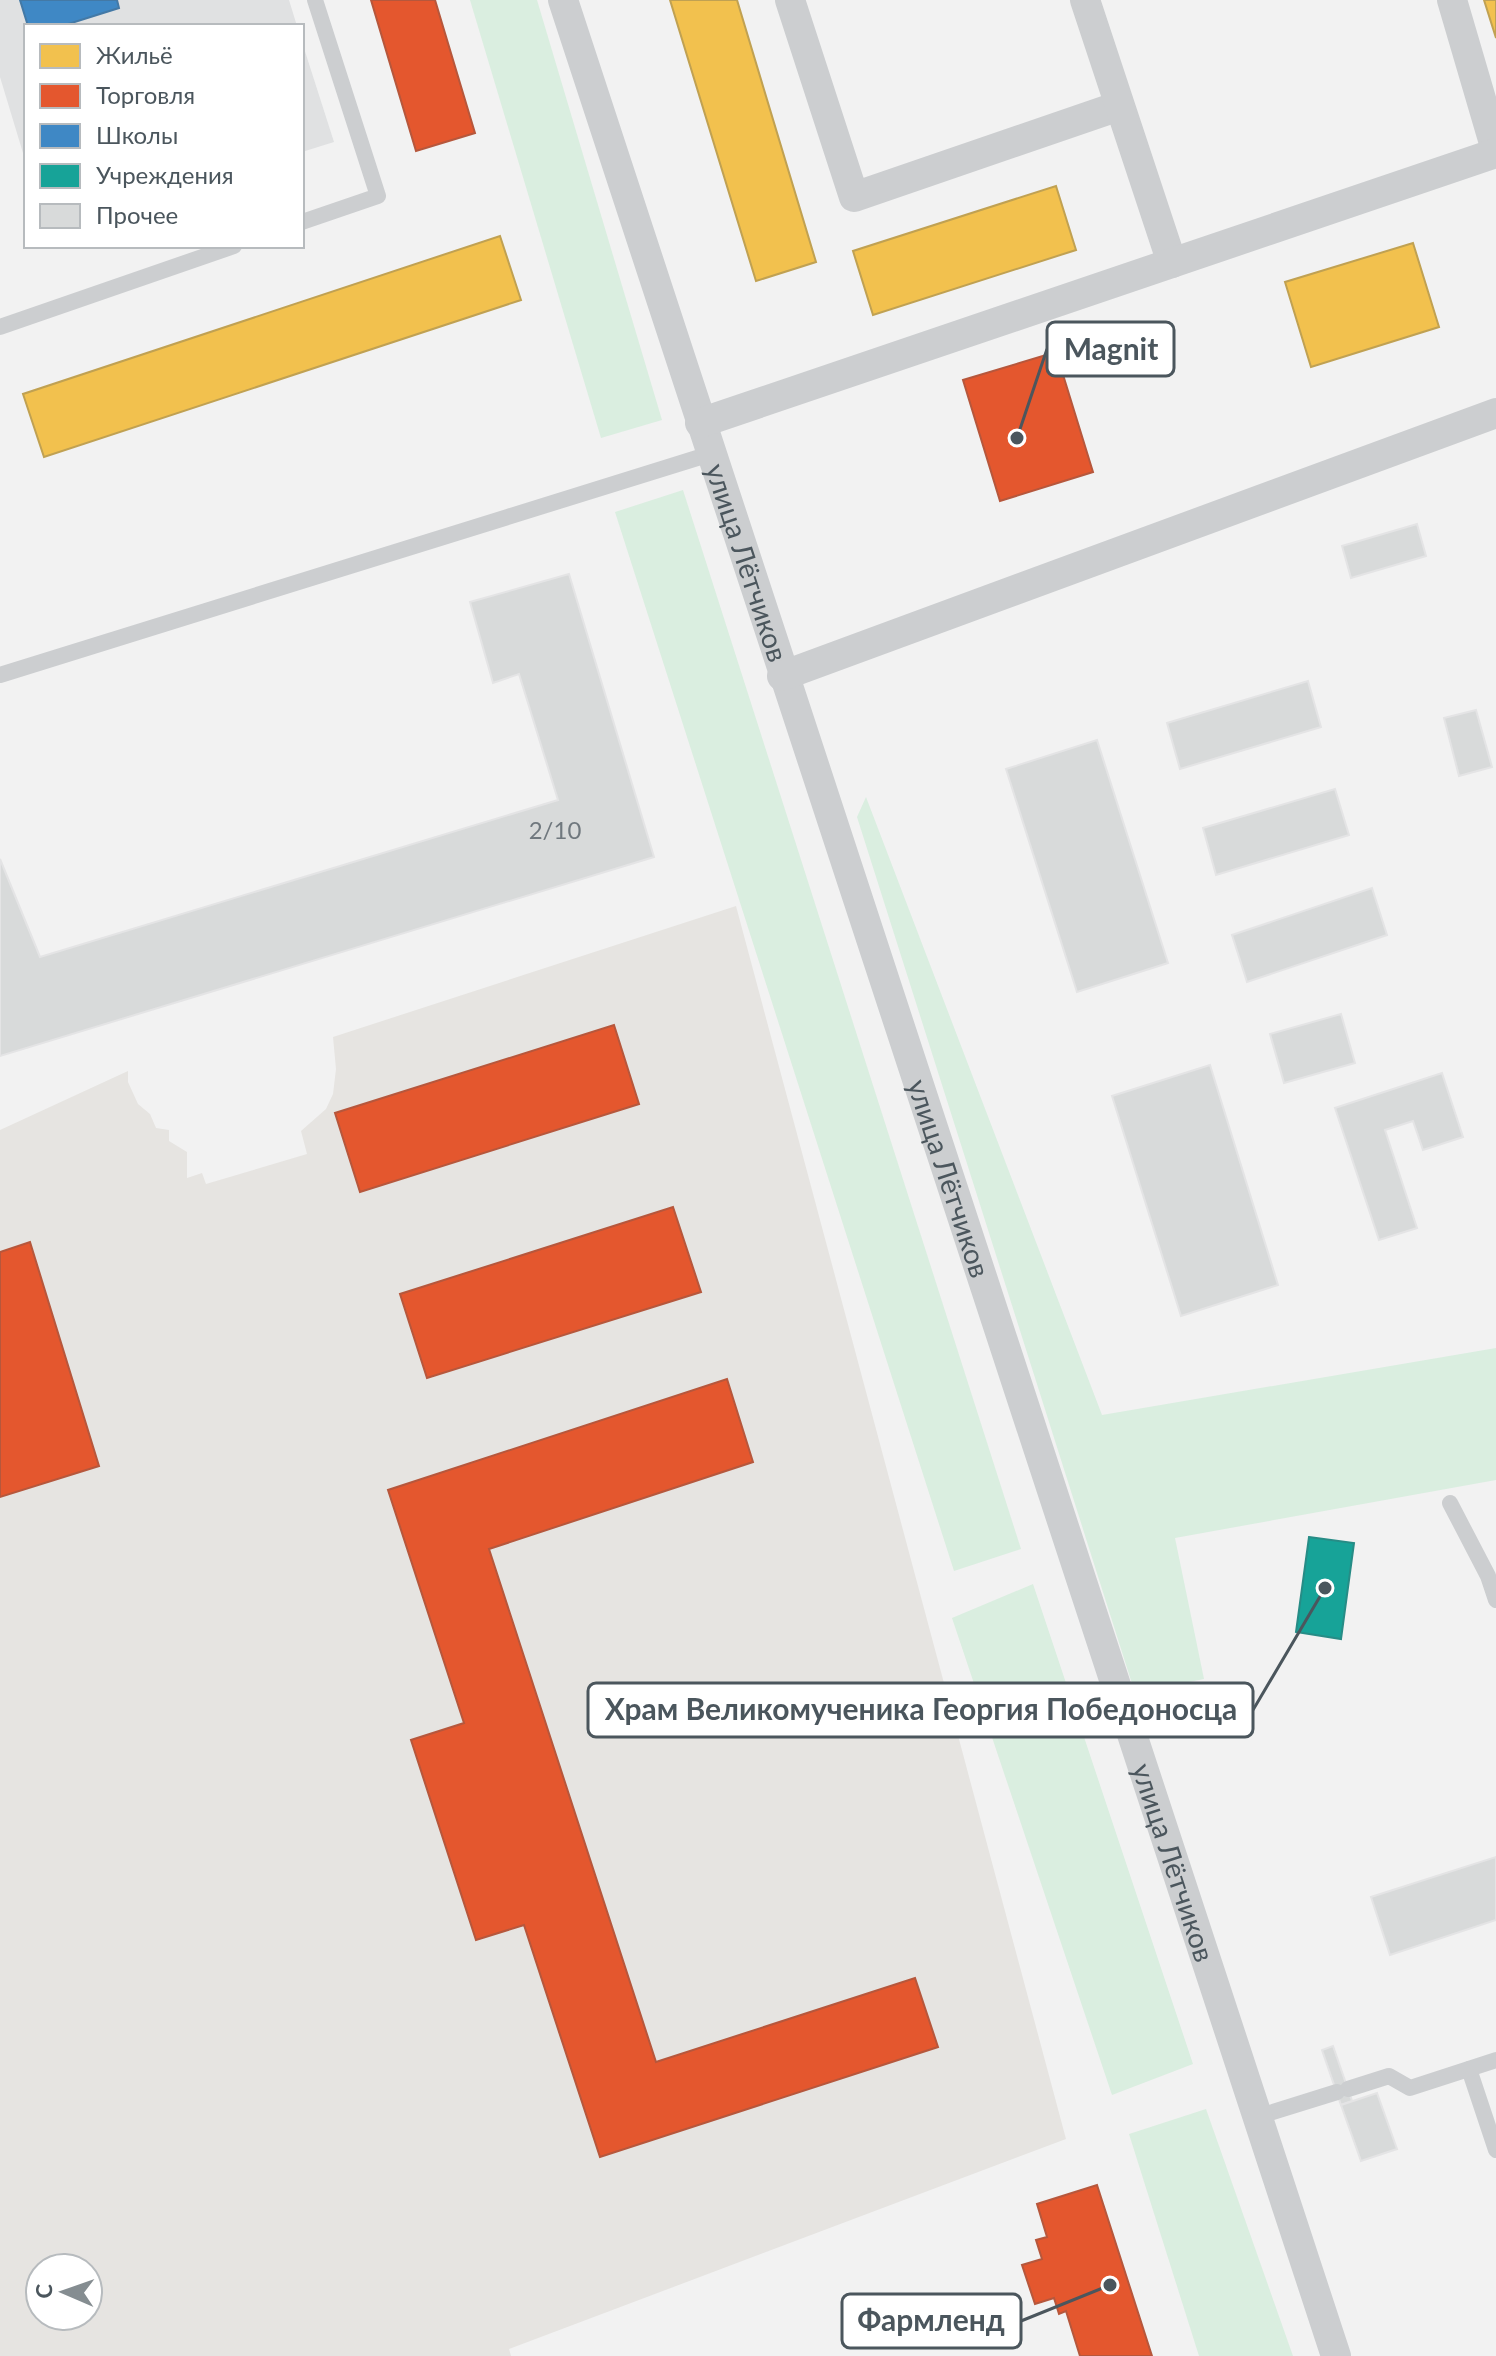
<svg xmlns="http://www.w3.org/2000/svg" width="1496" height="2356" font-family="Lato,sans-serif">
  <rect width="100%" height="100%" fill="#f2f2f2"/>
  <path fill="#e6e4e1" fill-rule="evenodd" d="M736,906L1066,2139L509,2349L511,2356H0V1130L128,1071V1082L138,1104L150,1114L156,1128L169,1130V1141L187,1152V1178L202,1173L206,1184L307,1154L301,1131L326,1109L333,1094L336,1069L333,1037ZM40,2268H88V2316H40Z"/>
  <g fill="#e0e1e2">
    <polygon points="0,0 289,0 297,26 26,26 26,163 0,77"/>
    <polygon points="302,42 334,142 302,152"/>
  </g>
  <g fill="#daeee0">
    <polygon points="470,0 537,0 662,420 601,438"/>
    <polygon points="683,490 1021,1549 954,1571 615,512"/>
    <polygon points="866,797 1102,1415 1496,1348 1496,1480 1175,1538 1204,1679 1135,1693 857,817"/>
    <polygon points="1033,1584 1193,2064 1112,2095 952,1618"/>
    <polygon points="1206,2109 1293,2356 1199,2356 1129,2134"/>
  </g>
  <g fill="#f2c14e" stroke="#c0a152" stroke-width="2">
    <polygon points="670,0 737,0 816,262 756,281"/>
    <polygon points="1484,0 1496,0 1496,38"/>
    <polygon points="1056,186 1076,250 873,315 853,251"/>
    <polygon points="500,236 521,300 44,457 23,394"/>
    <polygon points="1413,243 1439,327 1311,367 1285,282"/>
  </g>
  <g fill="#e4572e" stroke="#b6573c" stroke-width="2">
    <polygon points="371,0 435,0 475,133 416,151"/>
    <polygon points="1056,352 1093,472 1000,501 963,380"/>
    <polygon points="614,1025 639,1104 360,1192 335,1113"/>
    <polygon points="673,1207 701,1292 427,1378 400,1294"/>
    <polygon points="30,1242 99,1466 0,1497 0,1252"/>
    <polygon points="727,1379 753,1462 489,1549 656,2062 915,1978 938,2047 600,2157 524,1925 476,1940 411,1740 464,1723 388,1490"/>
    <polygon points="1097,2185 1152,2356 1080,2356 1066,2311 1059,2314 1054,2298 1035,2304 1022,2265 1042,2259 1036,2240 1047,2237 1037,2204"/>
  </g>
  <polygon fill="#3f88c5" stroke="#4379a6" stroke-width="2" points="20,0 117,0 119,8 62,26 28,26"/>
  <polygon fill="#17a398" stroke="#278c86" stroke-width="2" points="1309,1537 1354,1543 1341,1639 1296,1632"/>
  <g fill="#d8dada" stroke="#e4e4e5" stroke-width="2">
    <polygon points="1417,524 1426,556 1351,578 1342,546"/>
    <polygon points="569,574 654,857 0,1056 0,859 40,957 558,800 519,674 493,683 470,602"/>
    <polygon points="1308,681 1321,727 1180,769 1167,723"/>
    <polygon points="1476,710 1492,767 1459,776 1444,718"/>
    <polygon points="1097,740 1168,963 1077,992 1006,769"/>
    <polygon points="1335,789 1349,835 1216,875 1203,828"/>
    <polygon points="1372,888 1387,935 1247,982 1232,935"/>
    <polygon points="1341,1014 1355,1063 1284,1083 1270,1034"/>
    <polygon points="1210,1065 1278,1285 1181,1316 1112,1096"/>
    <polygon points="1442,1073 1463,1137 1423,1150 1413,1121 1385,1130 1417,1228 1379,1240 1335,1108"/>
    <polygon points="1496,1857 1496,1920 1390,1955 1371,1897"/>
    <polygon points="1333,2046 1352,2101 1341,2105 1322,2050"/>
    <polygon points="1377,2093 1397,2149 1361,2161 1341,2105"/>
  </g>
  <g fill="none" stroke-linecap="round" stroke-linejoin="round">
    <g stroke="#ccced0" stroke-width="16">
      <polyline points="302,222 378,196 315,0"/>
      <polyline points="0,327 234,246"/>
      <polyline points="0,675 710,454"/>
      <polyline points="1450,1503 1488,1576 1496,1600"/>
      <polyline points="1469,2069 1496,2150"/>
      <polyline points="1348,2089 1389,2076 1410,2088 1496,2060"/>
      <polyline points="1257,2117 1337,2092"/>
    </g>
    <g stroke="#ccced0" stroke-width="30">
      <path id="s1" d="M563,0L1336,2356"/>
      <polyline points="790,0 854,197 1119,106"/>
      <polyline points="1085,0 1172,263"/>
      <polyline points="1452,0 1496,150"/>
      <polyline points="700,423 1496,153"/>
      <polyline points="782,676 1496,413"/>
    </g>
  </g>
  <g text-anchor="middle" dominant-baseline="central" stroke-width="8" stroke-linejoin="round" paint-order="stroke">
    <g font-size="24" fill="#70787e">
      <text x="555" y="829">2/10</text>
    </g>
    <g font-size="28" fill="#4b565d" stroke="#fff">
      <text stroke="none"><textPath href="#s1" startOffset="592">улица Лётчиков</textPath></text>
      <text stroke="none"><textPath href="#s1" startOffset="1240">улица Лётчиков</textPath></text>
      <text stroke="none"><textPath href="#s1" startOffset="1960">улица Лётчиков</textPath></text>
    </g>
  </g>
  <path fill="none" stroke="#4b565d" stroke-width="3" d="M1017 438L1047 349M1325 1588L1253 1710M1110 2285L1021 2321"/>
  <g fill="#4b565d" stroke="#fff" stroke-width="3">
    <circle cx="1017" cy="438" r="8"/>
    <circle cx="1325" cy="1588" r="8"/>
    <circle cx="1110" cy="2285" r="8"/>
  </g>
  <g fill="#fff" stroke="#4b565d" stroke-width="3">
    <rect x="1047" y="322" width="127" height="54" rx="8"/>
    <rect x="588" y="1683" width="665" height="54" rx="8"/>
    <rect x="842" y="2294" width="179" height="54" rx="8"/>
  </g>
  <g font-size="30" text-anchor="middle" font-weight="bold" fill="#4b565d">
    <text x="1111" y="360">Magnit</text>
    <text x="921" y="1720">Храм Великомученика Георгия Победоносца</text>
    <text x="931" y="2331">Фармленд</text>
  </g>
  <rect x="24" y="24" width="280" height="224" fill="#ffffff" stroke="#b7bbbe" stroke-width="2"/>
  <rect x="40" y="44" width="40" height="24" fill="#f2c14e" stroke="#b7bbbe" stroke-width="2"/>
  <text x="96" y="64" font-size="24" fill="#4b565d">Жильё</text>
  <rect x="40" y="84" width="40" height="24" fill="#e4572e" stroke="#b7bbbe" stroke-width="2"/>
  <text x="96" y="104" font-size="24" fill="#4b565d">Торговля</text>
  <rect x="40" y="124" width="40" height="24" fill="#3f88c5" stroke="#b7bbbe" stroke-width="2"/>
  <text x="96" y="144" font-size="24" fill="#4b565d">Школы</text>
  <rect x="40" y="164" width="40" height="24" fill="#17a398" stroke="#b7bbbe" stroke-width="2"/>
  <text x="96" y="184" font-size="24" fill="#4b565d">Учреждения</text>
  <rect x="40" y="204" width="40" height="24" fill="#d8dada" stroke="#b7bbbe" stroke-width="2"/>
  <text x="96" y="224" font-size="24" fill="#4b565d">Прочее</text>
  <g transform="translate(64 2292) rotate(272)"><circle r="38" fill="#ffffff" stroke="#b7bbbe" stroke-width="2"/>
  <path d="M0-6L14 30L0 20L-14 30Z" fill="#858d91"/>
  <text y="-12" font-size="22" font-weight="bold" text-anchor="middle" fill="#4b565d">С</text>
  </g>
</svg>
